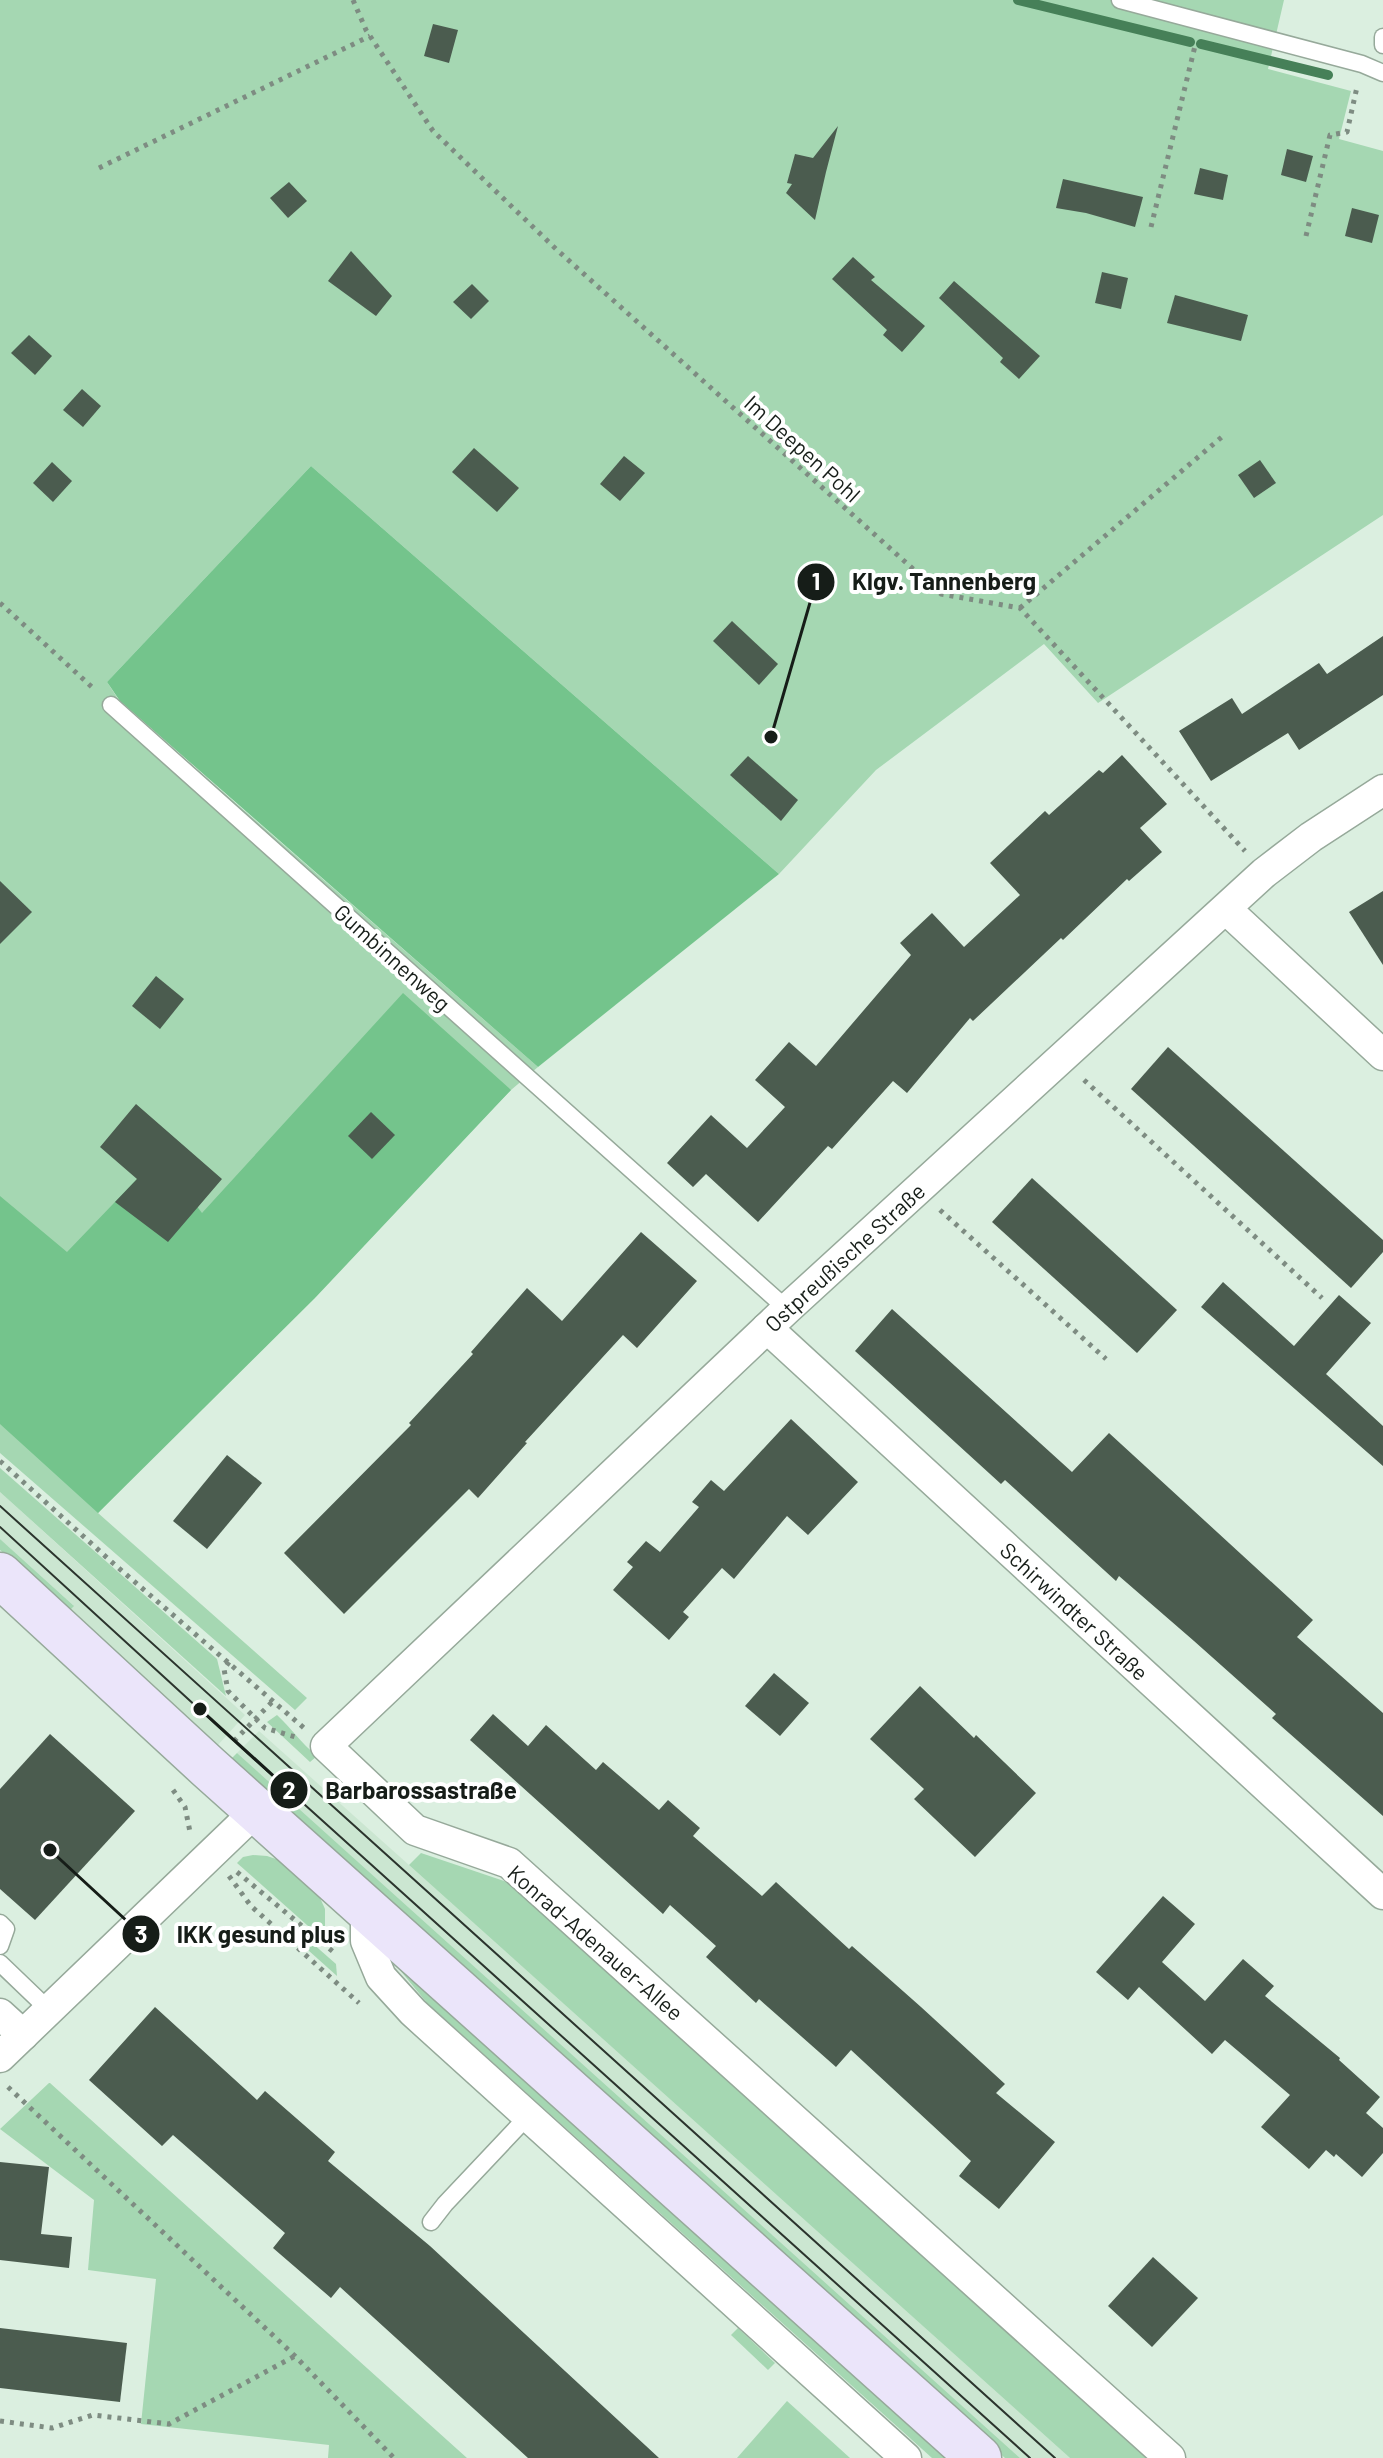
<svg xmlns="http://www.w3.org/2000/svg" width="1383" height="2458" font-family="Barlow,sans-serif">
  <rect width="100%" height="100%" fill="#dbefe0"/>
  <g fill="#cbe6d1">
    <polygon points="0,1492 245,1715 217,1746 68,1612 73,1605 0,1539"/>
    <polygon points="259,1731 409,1865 1070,2458 1020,2458 237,1753"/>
  </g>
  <g fill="#a5d7b2">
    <polygon points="0,0 1284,0 1268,69 1351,91 1339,139 1383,151 1383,515 1098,703 1044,644 876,770 779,874 311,466 107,682 120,702 538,1067 511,1090 98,1513 307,1698 295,1710 0,1453"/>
    <polygon points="0,1468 217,1659 226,1696 0,1492"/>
    <polygon points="0,1539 74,1606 68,1612 0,1550"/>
    <path d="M277,1715C291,1728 301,1743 317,1756L310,1762L267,1722Z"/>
    <polygon points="237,1753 1020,2458 1005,2458 231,1759"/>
    <polygon points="421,1853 513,1884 1153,2458 1070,2458 409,1865"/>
    <polygon points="253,1855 267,1856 285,1862 317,1891 325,1909 325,1941 237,1863 243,1857"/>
    <polygon points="295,1928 336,1964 337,1976 289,1933"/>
    <polygon points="397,1962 949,2458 932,2458 427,2003 395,1964"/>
    <polygon points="49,2083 50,2083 467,2458 328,2458 329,2445 141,2424 156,2279 88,2270 94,2200 0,2129"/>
    <polygon points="738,2328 775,2363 768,2370 731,2335"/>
    <polygon points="787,2401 850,2458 737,2458"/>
  </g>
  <g fill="#74c48c">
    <polygon points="311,466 779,874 538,1067 120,701 107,682"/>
    <polygon points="403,993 511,1090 315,1298 98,1513 0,1424 0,1196 67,1252 159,1156 202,1213"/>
  </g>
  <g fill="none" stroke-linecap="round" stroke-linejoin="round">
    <g stroke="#468058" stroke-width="10">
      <polyline points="1018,0 1190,42"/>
      <polyline points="1201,44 1328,75"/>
    </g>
  </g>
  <g fill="#4b5c4f">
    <polygon points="433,24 458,30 449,63 424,56"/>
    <polygon points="838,126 826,172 815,220 786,193 792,184 787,183 795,154 813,158"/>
    <polygon points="1287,149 1313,156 1306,182 1281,175"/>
    <polygon points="1200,168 1228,175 1223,200 1194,194"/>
    <polygon points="1063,179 1143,197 1135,227 1086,213 1056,208"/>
    <polygon points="289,182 307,201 288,218 270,198"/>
    <polygon points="1352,208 1379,215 1372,243 1345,236"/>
    <polygon points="351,251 392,296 376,316 328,281"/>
    <polygon points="853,257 875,277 871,280 925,326 902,352 883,335 887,330 832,279"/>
    <polygon points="1102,272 1128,278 1121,309 1095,303"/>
    <polygon points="954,281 1040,356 1019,379 1000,362 1003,358 939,298"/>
    <polygon points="472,284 489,301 471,319 453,302"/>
    <polygon points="1175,295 1248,315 1241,341 1167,323"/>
    <polygon points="29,335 52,356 35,375 11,353"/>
    <polygon points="82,389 101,406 83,427 63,410"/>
    <polygon points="474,448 519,488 497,512 452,472"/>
    <polygon points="624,456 645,473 620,501 600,484"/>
    <polygon points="1260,460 1276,483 1254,498 1238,475"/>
    <polygon points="52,462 72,481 53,502 33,483"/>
    <polygon points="732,621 778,664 759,685 713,641"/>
    <polygon points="1383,636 1383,695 1299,750 1288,733 1211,781 1179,731 1232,698 1242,714 1319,663 1327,674"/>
    <polygon points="1122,755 1167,804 1140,828 1162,852 1129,881 1127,879 1063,940 1061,938 973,1021 970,1018 907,1093 893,1081 832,1149 828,1146 758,1222 706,1174 693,1187 667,1163 711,1115 747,1148 785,1107 755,1080 789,1042 816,1066 911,955 900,943 932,913 964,947 1020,895 990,863 1045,811 1049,815 1099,770 1103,773"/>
    <polygon points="748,756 798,800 781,821 730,775"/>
    <polygon points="0,881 32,912 0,944"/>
    <polygon points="1383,891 1383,965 1349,912"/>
    <polygon points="156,976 184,999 160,1029 132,1006"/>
    <polygon points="1168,1047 1383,1240 1383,1252 1351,1288 1131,1089"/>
    <polygon points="136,1104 222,1179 168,1242 115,1202 137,1179 100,1147"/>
    <polygon points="371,1112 395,1135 372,1159 348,1136"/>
    <polygon points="1032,1178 1177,1310 1137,1353 992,1222"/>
    <polygon points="641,1232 697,1281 637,1348 623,1335 525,1442 527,1443 478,1498 469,1489 344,1614 284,1553 411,1425 409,1423 473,1354 471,1352 527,1288 562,1321"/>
    <polygon points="1223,1282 1294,1346 1339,1295 1371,1323 1326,1374 1383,1426 1383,1466 1201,1307"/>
    <polygon points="892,1309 1072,1472 1109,1433 1313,1620 1297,1637 1383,1713 1383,1816 1272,1718 1276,1714 1194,1641 1119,1576 1116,1581 1005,1480 1001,1484 855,1351"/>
    <polygon points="791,1419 858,1482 808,1535 787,1516 734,1579 722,1568 683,1612 689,1617 669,1640 613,1590 633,1567 627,1562 646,1541 660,1552 699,1507 692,1502 711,1480 724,1491"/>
    <polygon points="227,1455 262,1483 207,1549 173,1521"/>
    <polygon points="774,1673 809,1703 780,1736 745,1706"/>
    <polygon points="920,1686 974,1738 976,1735 1036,1793 975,1857 914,1799 924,1789 870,1739"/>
    <polygon points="493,1714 528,1746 546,1725 596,1770 603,1762 659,1810 668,1800 700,1828 693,1836 762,1896 776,1882 849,1949 852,1946 921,2007 1005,2084 996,2093 1055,2142 999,2209 959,2176 971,2161 851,2050 836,2067 759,1999 756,2003 706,1957 716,1946 670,1905 663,1914 470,1740"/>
    <polygon points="50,1734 135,1811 35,1920 0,1889 0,1789"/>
    <polygon points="1163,1896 1195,1924 1162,1962 1205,2001 1243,1959 1274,1986 1265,1996 1340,2058 1339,2060 1380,2097 1366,2113 1383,2128 1383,2153 1362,2177 1336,2154 1334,2157 1326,2150 1309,2169 1261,2127 1290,2095 1225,2040 1212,2054 1139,1987 1128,2000 1096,1972"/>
    <polygon points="155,2007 257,2100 265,2091 335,2152 328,2161 430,2246 659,2458 528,2458 340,2287 331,2298 273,2248 285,2233 173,2135 162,2146 89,2080"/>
    <polygon points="0,2162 49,2167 41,2234 72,2237 69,2268 0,2260"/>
    <polygon points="1153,2257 1198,2298 1152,2347 1108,2306"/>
    <polygon points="0,2328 127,2343 120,2402 0,2388"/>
  </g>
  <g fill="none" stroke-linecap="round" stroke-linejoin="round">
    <defs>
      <g id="service">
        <polyline points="1120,0 1362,64 1383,73"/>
        <polyline points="1383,37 1383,45"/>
        <polyline points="111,705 787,1309"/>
        <polyline points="0,1923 6,1929 0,1946"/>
        <polyline points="0,1963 49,2010"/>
        <polyline points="431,2222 445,2204 528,2116"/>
      </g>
      <g id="minor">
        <polyline points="1227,910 1383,1055"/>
        <path id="s1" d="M767,1328L1383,1894"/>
        <polyline points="366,1907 366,1941 381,1977 413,2012 906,2458"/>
        <polyline points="0,2014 23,2035"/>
        <polyline points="0,2057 257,1810"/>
        <path id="s2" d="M1170,2458L509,1863L415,1830L326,1746L787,1309L1264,873L1311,837L1383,790"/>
      </g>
      <polyline id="secondary" points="0,1575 208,1767 979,2458"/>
    </defs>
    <use href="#service" stroke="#96a99a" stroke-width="19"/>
    <use href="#minor" stroke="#96a99a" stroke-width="33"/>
    <use href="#secondary" stroke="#96a99a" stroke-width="47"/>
    <g stroke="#7e8c82" stroke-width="5" stroke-dasharray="4 6" stroke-linecap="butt">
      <polyline points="353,0 366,30 433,131 556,249 941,594 1020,608 1245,851"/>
      <polyline points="99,168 370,36"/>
      <polyline points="1151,227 1195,46"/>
      <polyline points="1306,236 1330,135 1347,132 1357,87"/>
      <polyline points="0,603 94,689"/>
      <polyline points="1020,608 1223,436"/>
      <polyline points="1084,1080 1322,1298"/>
      <polyline points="940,1210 1106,1359"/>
      <polyline points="0,1461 114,1564 304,1728"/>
      <polyline points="229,1662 224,1669 228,1691 265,1728 299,1738"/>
      <polyline points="234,1741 272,1702"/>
      <polyline points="173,1790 185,1807 190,1832"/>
      <polyline points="237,1872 337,1955"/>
      <polyline points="229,1876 251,1906 359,2003"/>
      <polyline points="8,2087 295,2356 394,2458"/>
      <polyline points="0,2421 52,2428 93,2415 169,2424 295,2356"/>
    </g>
    <use href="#service" stroke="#fff" stroke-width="16"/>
    <use href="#minor" stroke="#fff" stroke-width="30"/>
    <use href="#secondary" stroke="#ebe5fa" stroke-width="44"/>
    <g stroke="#2b342d" stroke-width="2">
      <polyline points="0,1506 1055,2458"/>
      <polyline points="0,1527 234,1741 1030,2458"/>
    </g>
  </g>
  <g text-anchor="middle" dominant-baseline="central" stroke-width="8" stroke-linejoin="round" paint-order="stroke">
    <g font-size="22" fill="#161d18" stroke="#fff">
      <text transform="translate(803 448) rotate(42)">Im Deepen Pohl</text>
      <text transform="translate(393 957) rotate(42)">Gumbinnenweg</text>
      <text stroke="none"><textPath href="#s2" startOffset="1824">Ostpreußische Straße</textPath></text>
      <text stroke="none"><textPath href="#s1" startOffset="418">Schirwindter Straße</textPath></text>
      <text transform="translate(596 1942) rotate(41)">Konrad-Adenauer-Allee</text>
    </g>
  </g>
  <path fill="none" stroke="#161d18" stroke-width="3" d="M771 737L816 582M200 1709L289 1790M50 1850L141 1934"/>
  <g fill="#161d18" stroke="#fff" stroke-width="3">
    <circle cx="771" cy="737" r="8"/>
    <circle cx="200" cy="1709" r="8"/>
    <circle cx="50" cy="1850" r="8"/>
    <circle cx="816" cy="582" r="20"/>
    <circle cx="289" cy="1790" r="20"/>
    <circle cx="141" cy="1934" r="20"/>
  </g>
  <g font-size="24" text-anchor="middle" font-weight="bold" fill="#fff">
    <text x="816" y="590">1</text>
    <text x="289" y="1799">2</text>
    <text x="141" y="1943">3</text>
  </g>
  <g font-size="24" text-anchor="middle" font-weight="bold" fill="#161d18" stroke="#fff" stroke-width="8" stroke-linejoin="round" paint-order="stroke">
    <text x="944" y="590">Klgv. Tannenberg</text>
    <text x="421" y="1799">Barbarossastraße</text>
    <text x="261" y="1943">IKK gesund plus</text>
  </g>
</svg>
